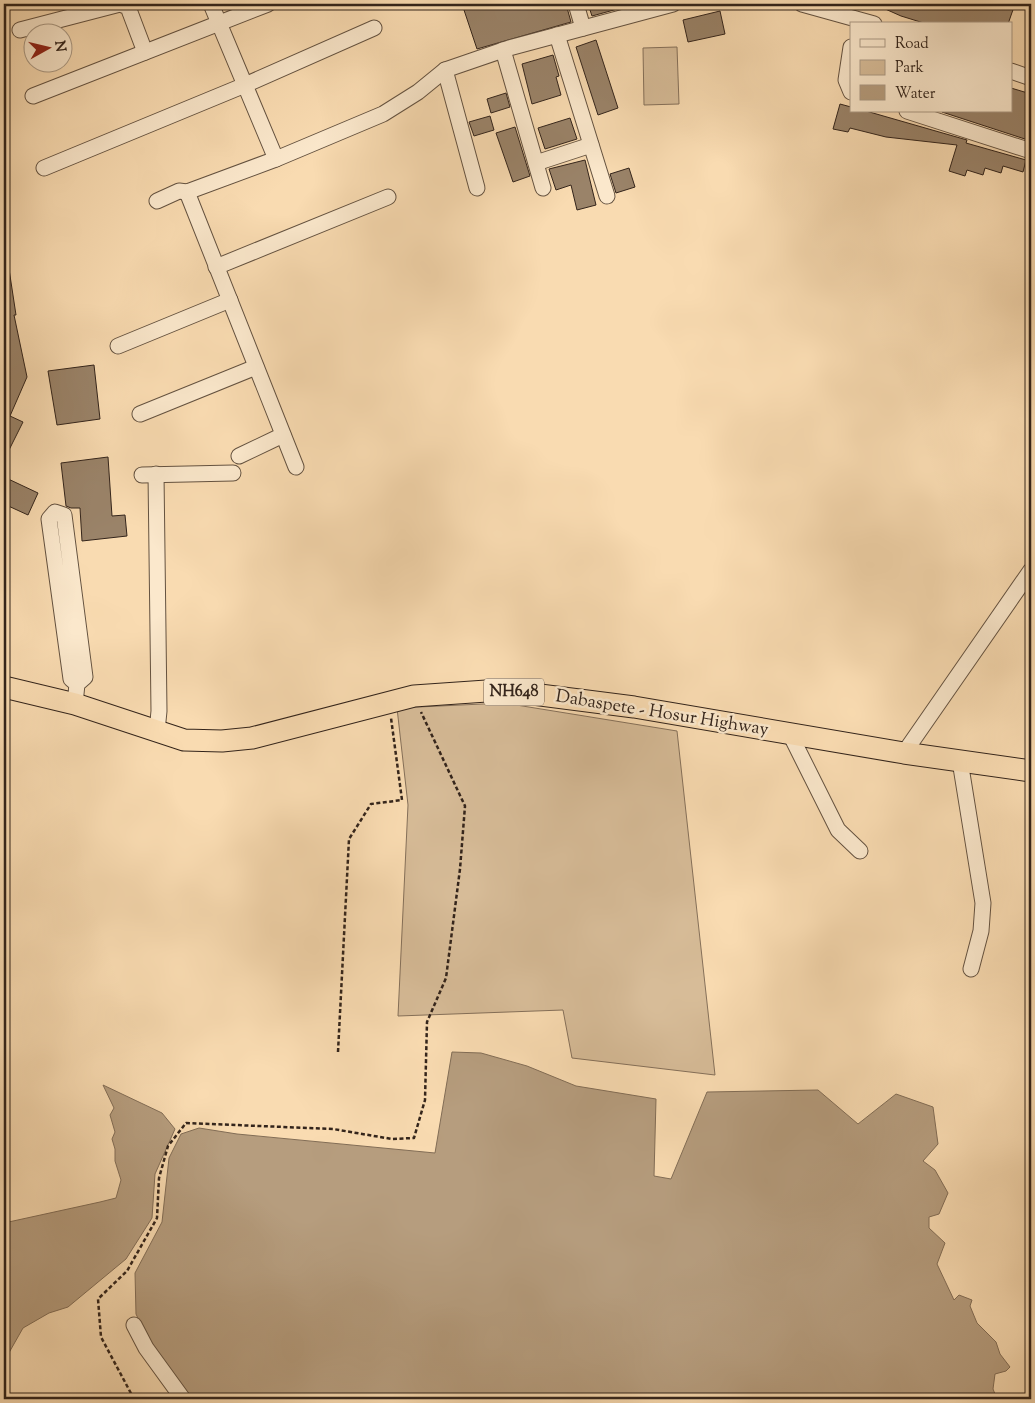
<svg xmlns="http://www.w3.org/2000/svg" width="1035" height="1403" font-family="'Sorts Mill Goudy',serif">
  <rect width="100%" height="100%" fill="#f9dbb1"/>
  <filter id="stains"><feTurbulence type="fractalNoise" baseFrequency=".004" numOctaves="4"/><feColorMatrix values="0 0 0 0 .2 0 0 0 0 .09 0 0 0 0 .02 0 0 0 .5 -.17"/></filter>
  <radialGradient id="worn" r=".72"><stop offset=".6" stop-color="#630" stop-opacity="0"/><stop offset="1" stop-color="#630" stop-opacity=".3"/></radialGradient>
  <g fill="#d7bc98" stroke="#85705a">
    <polygon points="677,47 679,104 644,105 643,48"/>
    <polygon points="504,703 677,731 715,1075 572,1058 563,1010 398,1016 408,805 397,708"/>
  </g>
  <g fill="#b69d7e" stroke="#826d56">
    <polygon points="452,1052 481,1053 527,1066 576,1086 656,1099 654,1176 671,1179 707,1092 818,1090 858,1124 896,1094 933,1107 938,1144 923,1161 935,1170 948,1193 939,1214 929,1217 929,1228 945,1243 937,1264 954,1300 959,1295 972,1300 970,1306 977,1323 996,1342 1000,1354 1010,1367 1006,1371 995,1374 993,1389 997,1399 190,1399 154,1353 136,1314 135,1273 162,1222 169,1158 181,1134 199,1128 237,1134 435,1153"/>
    <polygon points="103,1085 162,1113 175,1129 155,1174 152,1218 126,1259 68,1307 49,1313 23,1328 6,1358 4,1358 4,1223 100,1202 116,1198 121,1180 115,1161 115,1149 112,1139 115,1132 110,1115 114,1108"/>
  </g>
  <g fill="#9a8369" stroke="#33241b">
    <polygon points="462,4 548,4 550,7 566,4 571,22 477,49"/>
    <polygon points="588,4 632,4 632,5 592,16"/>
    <polygon points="874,4 1015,4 1008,24 927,24 901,16"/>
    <polygon points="720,11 725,34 688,42 683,20"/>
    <polygon points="596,40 618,108 598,115 576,47"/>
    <polygon points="553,55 559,76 556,77 561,95 532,104 522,64"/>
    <polygon points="1011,88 1031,94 1031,141 942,112 1011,111"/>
    <polygon points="506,93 510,107 491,113 487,99"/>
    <polygon points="840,104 851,107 851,111 866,111 967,140 966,143 1026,160 1023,172 1003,166 1001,173 985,168 983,175 967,170 965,176 949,171 957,145 886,137 850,128 848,132 833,129"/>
    <polygon points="490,116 494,130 474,136 469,122"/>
    <polygon points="570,118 577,139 545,149 538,128"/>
    <polygon points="515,127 530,176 513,182 496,133"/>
    <polygon points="585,160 596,205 577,210 571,185 556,190 549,169"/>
    <polygon points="629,168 635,187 616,193 610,174"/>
    <polygon points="9,269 16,315 14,315 27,377 10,416 23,422 4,460 4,270"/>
    <polygon points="94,365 100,419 57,425 48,371"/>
    <polygon points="108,457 112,516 125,515 127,536 82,541 80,508 71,508 66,506 61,463"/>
    <polygon points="4,477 38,493 28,515 4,504"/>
  </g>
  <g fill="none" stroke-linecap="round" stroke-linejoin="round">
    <defs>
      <g id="minor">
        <polyline points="120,4 128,7 145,52"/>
        <polyline points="211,4 276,159"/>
        <polyline points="576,4 583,28"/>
        <polyline points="802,4 874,24"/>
        <polyline points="20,30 120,4"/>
        <polyline points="557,35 607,196"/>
        <polyline points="851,47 846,80 851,92"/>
        <polyline points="503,50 543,188"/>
        <polyline points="445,70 477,188"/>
        <polyline points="1011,71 1031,78"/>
        <polyline points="33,96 268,4"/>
        <polyline points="907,111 1031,151"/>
        <polyline points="536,163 591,145"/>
        <polyline points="44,168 245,85 374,28"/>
        <polyline points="187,192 296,467"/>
        <polyline points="157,201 179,191 187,192 276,159 383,114 418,92 445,70 509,48 673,4"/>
        <polyline points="216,267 388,197"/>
        <polyline points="118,346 230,300"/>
        <polyline points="140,414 256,367"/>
        <polyline points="239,456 283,435"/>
        <polyline points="156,474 159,711 157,731"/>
        <polyline points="142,475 233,473"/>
        <polyline points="75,704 77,684 85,677 64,515 55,512 49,519 71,679 77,684"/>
        <polyline points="790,734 838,830 860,851"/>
        <polyline points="904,753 1031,570"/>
        <polyline points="960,761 983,903 981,931 971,969"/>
        <polyline points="134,1325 146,1348 183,1399"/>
      </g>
      <polyline id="highway" points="4,687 75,704 184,740 222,741 252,738 414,696 501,690 634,707 904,753 1031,771"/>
    </defs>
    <use href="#minor" stroke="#645240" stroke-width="17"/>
    <use href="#highway" stroke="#33241b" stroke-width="23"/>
    <g stroke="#33241b" stroke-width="2.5" stroke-dasharray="4 2.5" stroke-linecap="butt">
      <polyline points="338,1052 349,839 371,804 402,800 391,718"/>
      <polyline points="134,1399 101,1337 98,1299 127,1271 157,1218 159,1178 168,1146 186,1123 333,1129 392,1139 414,1138 425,1100 427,1022 446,978 460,869 465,806 421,712"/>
    </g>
    <use href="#minor" stroke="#fbe8cc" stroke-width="15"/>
    <use href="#highway" stroke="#f9dbb1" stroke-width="21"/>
  </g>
  <g text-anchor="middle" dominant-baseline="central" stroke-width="5" stroke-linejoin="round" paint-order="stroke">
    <rect fill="#fbe8cc" stroke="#6f5f50" stroke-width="1" x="484" y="678.5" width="60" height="27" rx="4"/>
    <g font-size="16" font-weight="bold" fill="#33241b">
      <text x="514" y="692">NH648</text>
    </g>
    <g font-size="18" fill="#33241b" stroke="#fbe8cc">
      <text transform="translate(662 714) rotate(9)">Dabaspete - Hosur Highway</text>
    </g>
  </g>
  <rect width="1035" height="1403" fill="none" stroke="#f9dbb1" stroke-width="20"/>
  <rect x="5" y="5" width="1025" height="1393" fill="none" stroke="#33241b" stroke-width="2.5"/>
  <rect x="10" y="10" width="1015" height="1383" fill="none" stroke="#33241b"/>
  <rect x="850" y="22" width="162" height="90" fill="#fbe8cc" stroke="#ab9a85"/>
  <rect x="860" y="39" width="25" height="8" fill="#fbe8cc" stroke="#ab9a85"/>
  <text x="895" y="48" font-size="15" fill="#33241b">Road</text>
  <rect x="860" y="60" width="25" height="15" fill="#d7bc98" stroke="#ab9a85"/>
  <text x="895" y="72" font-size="15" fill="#33241b">Park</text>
  <rect x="860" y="85" width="25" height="15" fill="#b69d7e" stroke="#ab9a85"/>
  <text x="895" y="98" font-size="15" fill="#33241b">Water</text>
  <g transform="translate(48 48) rotate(82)"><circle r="24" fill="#fbe8cc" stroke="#ab9a85"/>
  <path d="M0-4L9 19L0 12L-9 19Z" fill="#8f2418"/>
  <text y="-8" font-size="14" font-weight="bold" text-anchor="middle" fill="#33241b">N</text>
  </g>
  <rect width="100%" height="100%" filter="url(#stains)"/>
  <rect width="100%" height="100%" fill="url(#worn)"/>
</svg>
